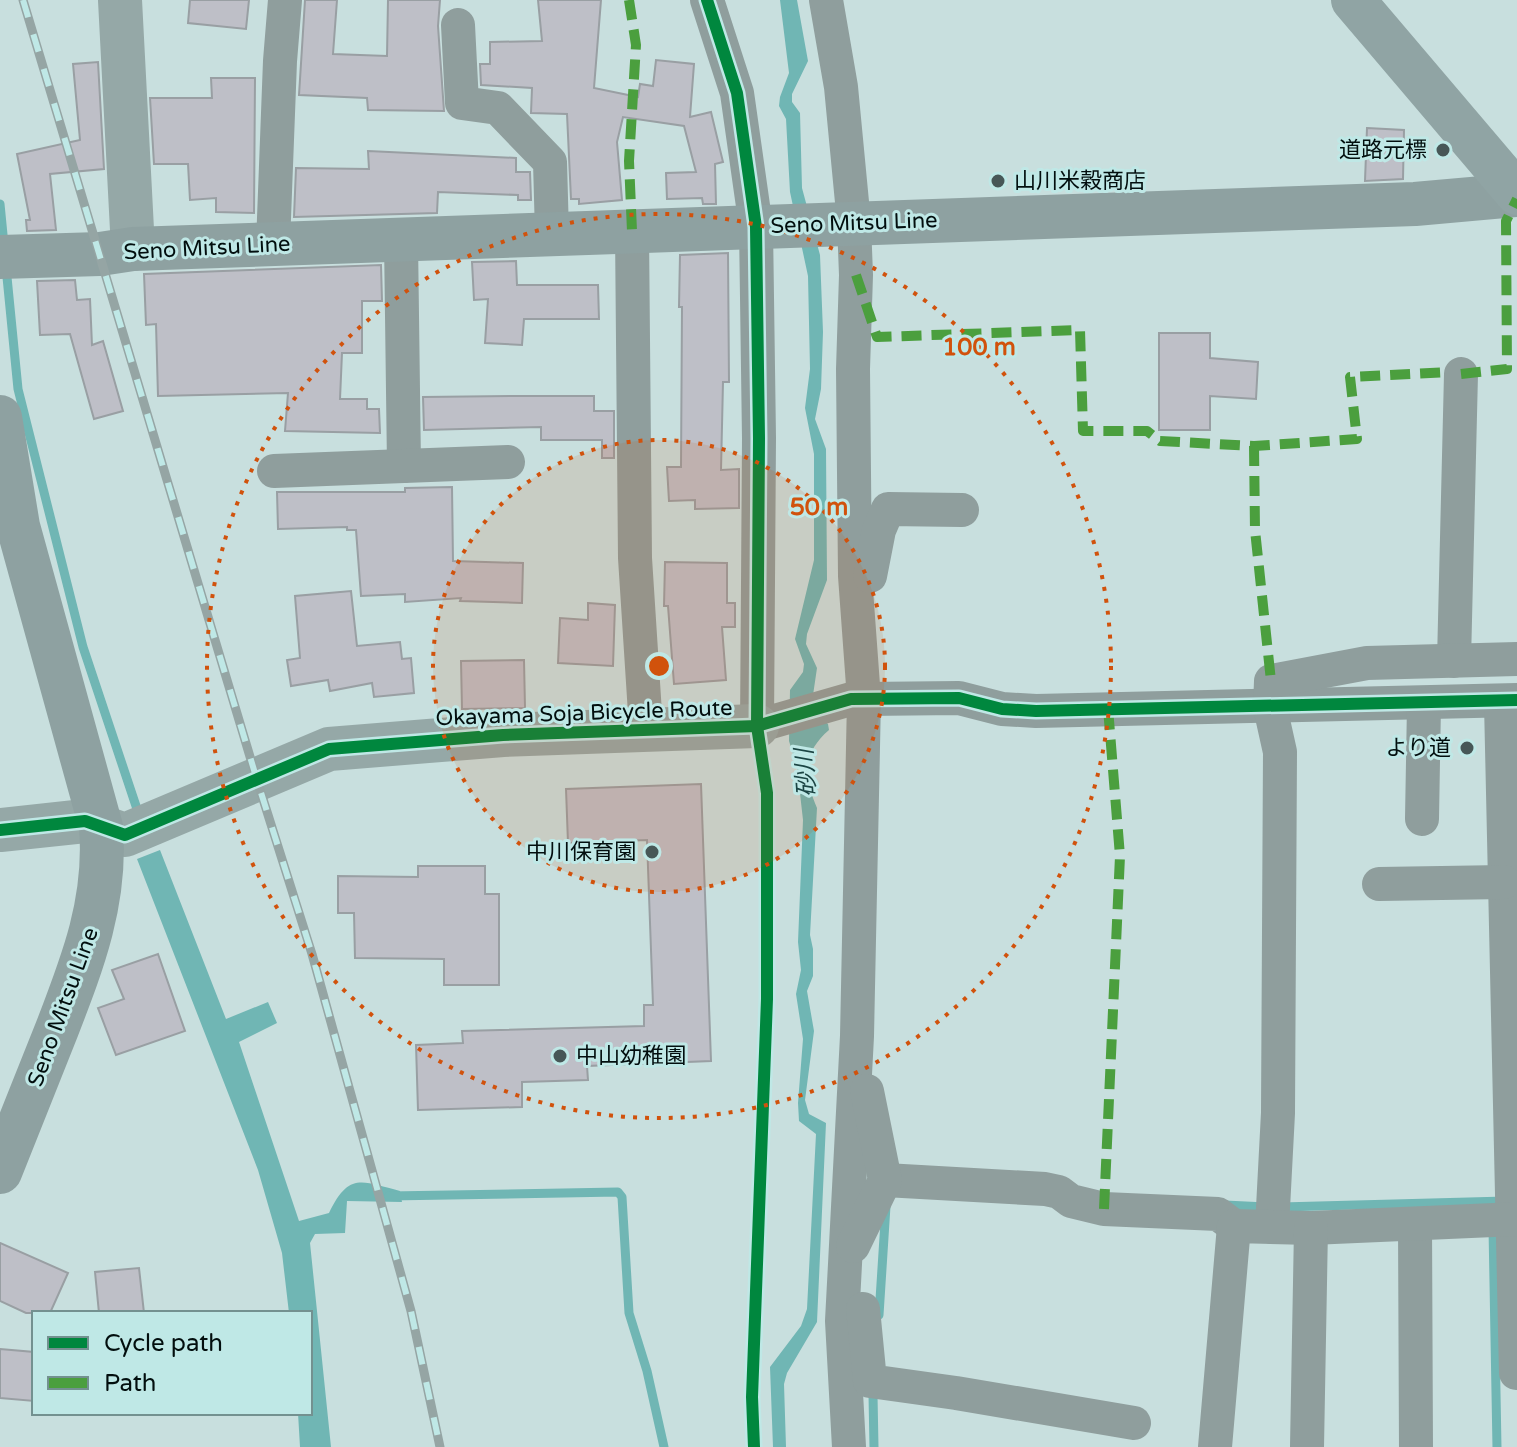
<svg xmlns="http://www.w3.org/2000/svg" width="1517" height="1447" font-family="'Varela Round','Noto Sans JP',sans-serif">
  <rect width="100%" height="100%" fill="#c8dfde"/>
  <g fill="#70b6b4">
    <path d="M780,0H797L808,61L792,94V102L800,113L802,188L820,255L823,332L821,389L815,419L826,449L827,580L807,634L806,644L817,668L812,702L820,717L828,724L829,730C802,753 804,777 817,808L810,935L813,949V976L807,991L814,1031L805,1100L809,1114L826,1123L817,1322L787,1373L784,1384L786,1447H773L770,1367L801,1326L807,1309L816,1134L799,1121L798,1103L803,1039L796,994L801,970L798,942L803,820L797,767L789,741L790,690L803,672L804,664L795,639L814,560V454L805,408L810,369L808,276L790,192L786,119L779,106L780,97L789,73Z"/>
    <path d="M160,850L226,1019L268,1002L277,1023L239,1042L299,1221L329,1213C349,1172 361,1181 400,1191L402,1202L347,1201L345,1233L315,1234L310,1243L331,1447H300L298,1413H310V1313H289L282,1253L258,1170L137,859Z"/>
  </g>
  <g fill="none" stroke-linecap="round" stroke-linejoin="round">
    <g stroke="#70b6b4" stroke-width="9">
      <polyline points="0,204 4,245"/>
      <polyline points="6,267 18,389 83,647 139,815"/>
      <polyline points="389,1196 618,1192 622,1197 629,1313 647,1371 664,1447"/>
      <polyline points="1225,1205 1266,1207"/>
      <polyline points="1281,1207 1506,1201"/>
      <polyline points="1493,1228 1497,1447"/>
      <polyline points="879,1315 886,1206"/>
      <polyline points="873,1395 874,1447"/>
    </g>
  </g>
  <g fill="#bebfc7" stroke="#999fa3" stroke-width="2">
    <polygon points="190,0 249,0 246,29 188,23"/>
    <polygon points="305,0 337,0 333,54 387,56 388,0 440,0 438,26 444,111 368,110 367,98 299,95"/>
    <polygon points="538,0 601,0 594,88 638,97 640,84 653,86 656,60 694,64 690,117 711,112 723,162 715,164 716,204 703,204 702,198 667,199 666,173 696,172 684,126 623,117 617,142 622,200 579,204 579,199 571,199 567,114 531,113 532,88 481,85 480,64 490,64 490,42 542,41"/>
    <polygon points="98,62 104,169 50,174 56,230 27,231 26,220 30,220 17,154 80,140 73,64"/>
    <polygon points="211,78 255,78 254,213 216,212 216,198 190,200 188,164 154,164 150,98 212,98"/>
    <polygon points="1367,128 1404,130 1403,179 1365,181"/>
    <polygon points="368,151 516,158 516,172 530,172 531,200 518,200 518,195 438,192 437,213 294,217 296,168 369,169"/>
    <polygon points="728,253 729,382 723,382 721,470 739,469 739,508 695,509 695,500 669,501 667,467 681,467 682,307 679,307 680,255"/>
    <polygon points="516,261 517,285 598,285 599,319 524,319 522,345 485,343 488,299 474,300 472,262"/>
    <polygon points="381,265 382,301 362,301 362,353 342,353 340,399 367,399 367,409 379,409 380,433 285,431 288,393 158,396 156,324 146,325 144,274"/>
    <polygon points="75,280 77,300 90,299 92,345 103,341 123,411 94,419 70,334 40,335 37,281"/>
    <polygon points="1159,333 1210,333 1210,358 1258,362 1256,399 1210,396 1210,430 1159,430"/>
    <polygon points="514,396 594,396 594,411 614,411 614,458 602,458 602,440 541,440 541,427 424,430 423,397"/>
    <polygon points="452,487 453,561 523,563 522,603 460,601 461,598 405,602 405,594 361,596 356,530 347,530 347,527 278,529 277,492 405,492 405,488"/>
    <polygon points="665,562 727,563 727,603 735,603 735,627 722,627 726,680 674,684 668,606 664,606"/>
    <polygon points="351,591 357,646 400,642 402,659 411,658 414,693 374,697 372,683 330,691 328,680 291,686 287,660 300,658 295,596"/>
    <polygon points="588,603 615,605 613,666 558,663 560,618 588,620"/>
    <polygon points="524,660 525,708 462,709 461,661"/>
    <polygon points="701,784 711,1061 587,1066 588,1080 522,1082 522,1107 418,1110 416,1045 463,1043 462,1031 644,1026 644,1005 653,1005 647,840 568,843 566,789"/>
    <polygon points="418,866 485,866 485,894 499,894 499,985 444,985 444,959 355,958 354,913 338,913 338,876 418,877"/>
    <polygon points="158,954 185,1031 116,1055 98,1008 124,999 112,970"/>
    <polygon points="0,1243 68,1273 50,1313 26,1313 0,1301"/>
    <polygon points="139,1268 144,1313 99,1313 95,1272"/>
    <polygon points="0,1349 34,1352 34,1401 0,1398"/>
  </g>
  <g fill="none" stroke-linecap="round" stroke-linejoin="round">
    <g stroke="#8f9e9d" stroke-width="34">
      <polyline points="707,0 737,93 756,227 759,438 757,726 851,699 864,699 959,698 1002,709 1036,711 1517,700"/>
      <polyline points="826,0 841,87 854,223 856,275 853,369 855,576 864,699 857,1036 842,1321 849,1447"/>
      <polyline points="458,25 462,103 498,108 550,162 552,234"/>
      <polyline points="632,231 635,558 646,729"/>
      <polyline points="401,240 404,466"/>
      <polyline points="273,244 280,61 285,0"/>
      <polyline points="274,471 508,462"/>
      <polyline points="870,576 879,530 888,509 962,510"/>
      <polyline points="1454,661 1461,374"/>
      <polyline points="1501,703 1516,1373"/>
      <polyline points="1422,819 1424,704"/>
      <polyline points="1379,884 1504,882"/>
      <polyline points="885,1180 1045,1189 1059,1192 1071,1201 1104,1209 1218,1214 1234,1226"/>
      <polyline points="1415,1224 1416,1447"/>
      <polyline points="1272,1227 1278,1113 1280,752 1270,707 1271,681 1367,663 1517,659"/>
      <polyline points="853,1246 885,1180 867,1091"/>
      <polyline points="863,1309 870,1381 956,1393 1134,1423"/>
      <polyline points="1215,1447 1234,1226 1311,1228 1517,1219"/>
      <polyline points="1307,1447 1311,1228"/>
    </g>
    <g stroke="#95a8a7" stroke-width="44">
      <polyline points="120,0 133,249"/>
      <polyline points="0,830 85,821 125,835 329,749 503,735 757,726"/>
    </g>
    <g stroke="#8ea1a1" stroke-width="44">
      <polyline points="0,257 100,254 133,249 1415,204 1517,195"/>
      <path d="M0,417L18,526L101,827C107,900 83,962 57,1029C38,1077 19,1124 0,1172"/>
    </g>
    <polyline stroke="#90a4a4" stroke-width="44" points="1353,0 1517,193"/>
    <defs>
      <polyline id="rail" points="23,0 257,780 312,954 411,1311 440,1447"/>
    </defs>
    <use href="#rail" stroke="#95a5a4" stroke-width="9"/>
    <use href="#rail" stroke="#bfe8e6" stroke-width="6" stroke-dasharray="18" stroke-linecap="butt"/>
    <g stroke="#4b9f3e" stroke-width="10" stroke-dasharray="20 10" stroke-linecap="butt">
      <polyline points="629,0 636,45 629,161 632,231"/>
      <polyline points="856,275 877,337 1080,330 1083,431 1147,431 1160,441 1254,446 1357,439 1350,377 1448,372"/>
      <polyline points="1461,374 1507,369 1506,221 1517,199"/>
      <polyline points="1254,446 1255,530 1271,681"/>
      <polyline points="1104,1209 1120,856 1108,708"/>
    </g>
    <defs>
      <g id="cycleway">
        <polyline points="707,0 737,93 756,227 759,438 757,726 767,793 767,999 752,1397 754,1447"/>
        <polyline points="0,830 85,821 125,835 329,749 503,735 757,726 851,699 959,698 1002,709 1036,711 1517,700"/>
      </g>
    </defs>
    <use href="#cycleway" stroke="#bfe8e6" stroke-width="17"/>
    <use href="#cycleway" stroke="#00873e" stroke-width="12"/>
  </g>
  <circle cx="659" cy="666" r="226" fill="#d1520c" fill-opacity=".12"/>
  <g fill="none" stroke="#d1520c" stroke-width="4" stroke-dasharray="4 8">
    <circle cx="659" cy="666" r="226"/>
    <circle cx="659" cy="666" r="452"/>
  </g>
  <g fill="#475757" stroke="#bfe8e6" stroke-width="3">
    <circle cx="1443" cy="150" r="8"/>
    <circle cx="998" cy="181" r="8"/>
    <circle cx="1467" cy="748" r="8"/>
    <circle cx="652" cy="852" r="8"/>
    <circle cx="560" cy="1056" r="8"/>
  </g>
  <g text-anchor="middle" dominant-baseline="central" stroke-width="6" stroke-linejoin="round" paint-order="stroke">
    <g font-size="22" fill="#020e0e" stroke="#bfe8e6" text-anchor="end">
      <text x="1427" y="150">道路元標</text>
      <text x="1014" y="181" text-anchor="start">山川米穀商店</text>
      <text x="1451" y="748">より道</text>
      <text x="636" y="852">中川保育園</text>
      <text x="576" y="1056" text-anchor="start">中山幼稚園</text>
    </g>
    <g font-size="22" fill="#020e0e" stroke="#bfe8e6">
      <text transform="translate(854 223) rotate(-2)">Seno Mitsu Line</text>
      <text transform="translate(207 248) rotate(-3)">Seno Mitsu Line</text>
      <text transform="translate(584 713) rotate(-2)">Okayama Soja Bicycle Route</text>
      <text transform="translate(63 1007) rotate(-70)">Seno Mitsu Line</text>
    </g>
    <g font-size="24" font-style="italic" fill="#1b4443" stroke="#bfe8e6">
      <text transform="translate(806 773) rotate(-94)">砂川</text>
    </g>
  </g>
  <circle cx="659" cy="666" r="12" fill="#d1520c" stroke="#bfe8e6" stroke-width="4"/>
  <g font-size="24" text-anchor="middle" font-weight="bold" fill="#d1520c" stroke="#bfe8e6" stroke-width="6" stroke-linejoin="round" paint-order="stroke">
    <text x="979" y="355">100 m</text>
    <text x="819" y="515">50 m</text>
  </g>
  <rect x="32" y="1311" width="280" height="104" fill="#bfe8e6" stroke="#739190" stroke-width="2"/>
  <rect x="48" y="1337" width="40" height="12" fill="#00873e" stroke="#739190" stroke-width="2"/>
  <text x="104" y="1351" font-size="24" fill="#020e0e">Cycle path</text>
  <rect x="48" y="1377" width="40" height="12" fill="#4b9f3e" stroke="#739190" stroke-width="2"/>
  <text x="104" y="1391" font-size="24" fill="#020e0e">Path</text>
</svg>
